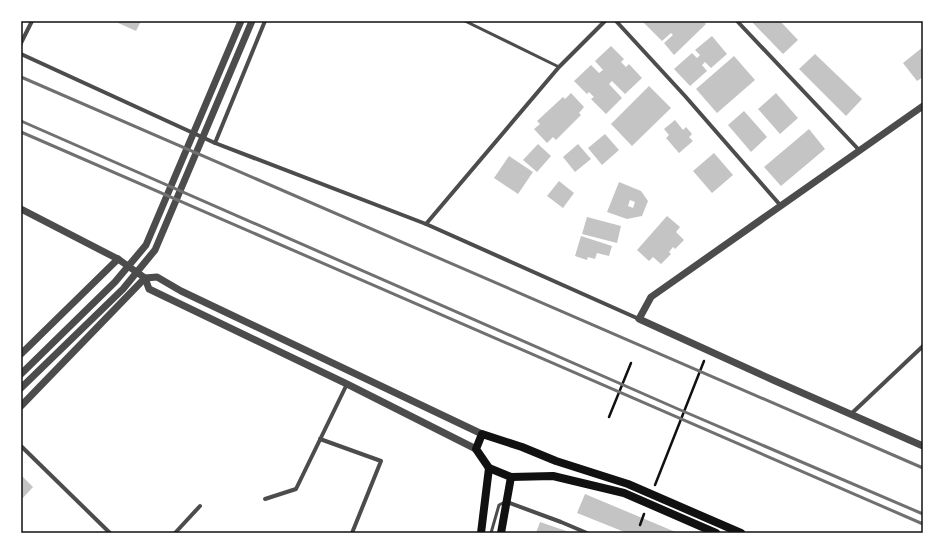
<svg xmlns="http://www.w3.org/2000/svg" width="944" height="554" font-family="Lato,sans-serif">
  <rect width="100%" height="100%" fill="#fff"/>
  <g fill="#c4c4c4" fill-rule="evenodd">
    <polygon points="117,21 141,21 136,31 116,22"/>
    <polygon points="642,21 703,21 706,24 674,55 664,43 673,35 671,33 662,41"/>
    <polygon points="751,21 780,21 798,40 783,54"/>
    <polygon points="712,36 727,54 711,68 705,62 702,65 707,71 690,86 674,69 692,53 697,58 700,55 695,50"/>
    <polygon points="611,46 624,59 621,62 626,67 629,64 642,78 625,94 612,81 609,84 622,98 606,114 591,99 594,97 589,92 587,94 574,81 591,65 599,73 603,70 595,61"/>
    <polygon points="923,47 923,77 917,81 903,63"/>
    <polygon points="815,54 862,99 846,116 799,69"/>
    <polygon points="734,56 755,80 717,113 696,89"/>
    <polygon points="649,86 671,108 632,146 611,124"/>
    <polygon points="571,93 584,107 579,113 581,115 556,140 553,137 547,143 534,129 540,124 537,121 563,97 565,99"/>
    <polygon points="776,93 798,118 780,134 758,109"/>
    <polygon points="744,111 767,137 751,152 728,125"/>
    <polygon points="675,120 683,130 686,127 692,134 689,137 693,141 679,153 666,138 669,135 664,129"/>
    <polygon points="809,129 825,149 781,186 764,167"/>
    <polygon points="605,134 619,150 602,165 588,148"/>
    <polygon points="538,144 551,156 537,172 523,160"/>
    <polygon points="578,144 591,159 575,172 563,157"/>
    <polygon points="714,153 733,175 712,193 693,171"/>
    <polygon points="509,156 533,172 518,194 494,178"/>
    <polygon points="559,181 574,193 563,208 547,196"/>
    <path d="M619,182L641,191L648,201L642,216L627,219L607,212ZM630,200L635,202L633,208L628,206Z"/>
    <polygon points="667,216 680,227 676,232 684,240 675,249 673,247 669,252 671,254 661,264 653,257 649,261 637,250"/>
    <polygon points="587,217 621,226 617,243 582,234"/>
    <polygon points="581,236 612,246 609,256 597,253 595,259 588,257 587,260 575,256"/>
    <polygon points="21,475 33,487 21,500"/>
    <polygon points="585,494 678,533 627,533 577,513"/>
    <polygon points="540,522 572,533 536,533"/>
  </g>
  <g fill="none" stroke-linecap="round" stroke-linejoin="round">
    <g stroke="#111" stroke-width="2.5">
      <polyline points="609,417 631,363"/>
      <polyline points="655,485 704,361"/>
      <polyline points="640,525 644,514"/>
    </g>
    <g stroke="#4c4c4c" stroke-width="3">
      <polyline points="465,21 559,67"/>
      <polyline points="491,533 499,505 505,502"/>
    </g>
    <g stroke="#4c4c4c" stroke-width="4">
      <polyline points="265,21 215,143 426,224"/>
      <polyline points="605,21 559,67 426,224 639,319"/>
      <polyline points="616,21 685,96 781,206"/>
      <polyline points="737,21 860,151"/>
      <polyline points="21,43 32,21"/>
      <polyline points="21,54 215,143"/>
      <polyline points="851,414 923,346"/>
      <polyline points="320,439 381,461 352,533"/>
      <polyline points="21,446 110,533"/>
      <polyline points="265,499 296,489 347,384"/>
      <polyline points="507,502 561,522 587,533"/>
      <polyline points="175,533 200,506"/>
    </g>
    <g stroke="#4c4c4c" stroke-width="7">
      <polyline points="923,106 651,297 639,319 773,380 923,446"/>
      <polyline points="21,209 118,259 145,278 149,289 347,384 476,449"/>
      <polyline points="21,354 118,259"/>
      <polyline points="21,374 115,282 146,245 241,21"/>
      <polyline points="21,388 123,289 155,250 252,21"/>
      <polyline points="21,406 145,278 157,277 181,291 482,434"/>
    </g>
    <g stroke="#111" stroke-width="8">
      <polyline points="481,533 489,468"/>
      <polyline points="501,533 511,477"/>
      <polyline points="716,533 624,493 553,476 511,477 489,468 476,449 482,434 522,447 556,461 628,484 741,533"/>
    </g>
    <g stroke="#707070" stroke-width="3">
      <polyline points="21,77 923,468"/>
      <polyline points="21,121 678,409 923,514"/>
      <polyline points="21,132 923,524"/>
    </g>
  </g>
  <rect width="944" height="554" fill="none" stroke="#ffffff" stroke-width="44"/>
  <rect x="22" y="22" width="900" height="510" fill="none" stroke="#111" stroke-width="1.5"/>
</svg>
